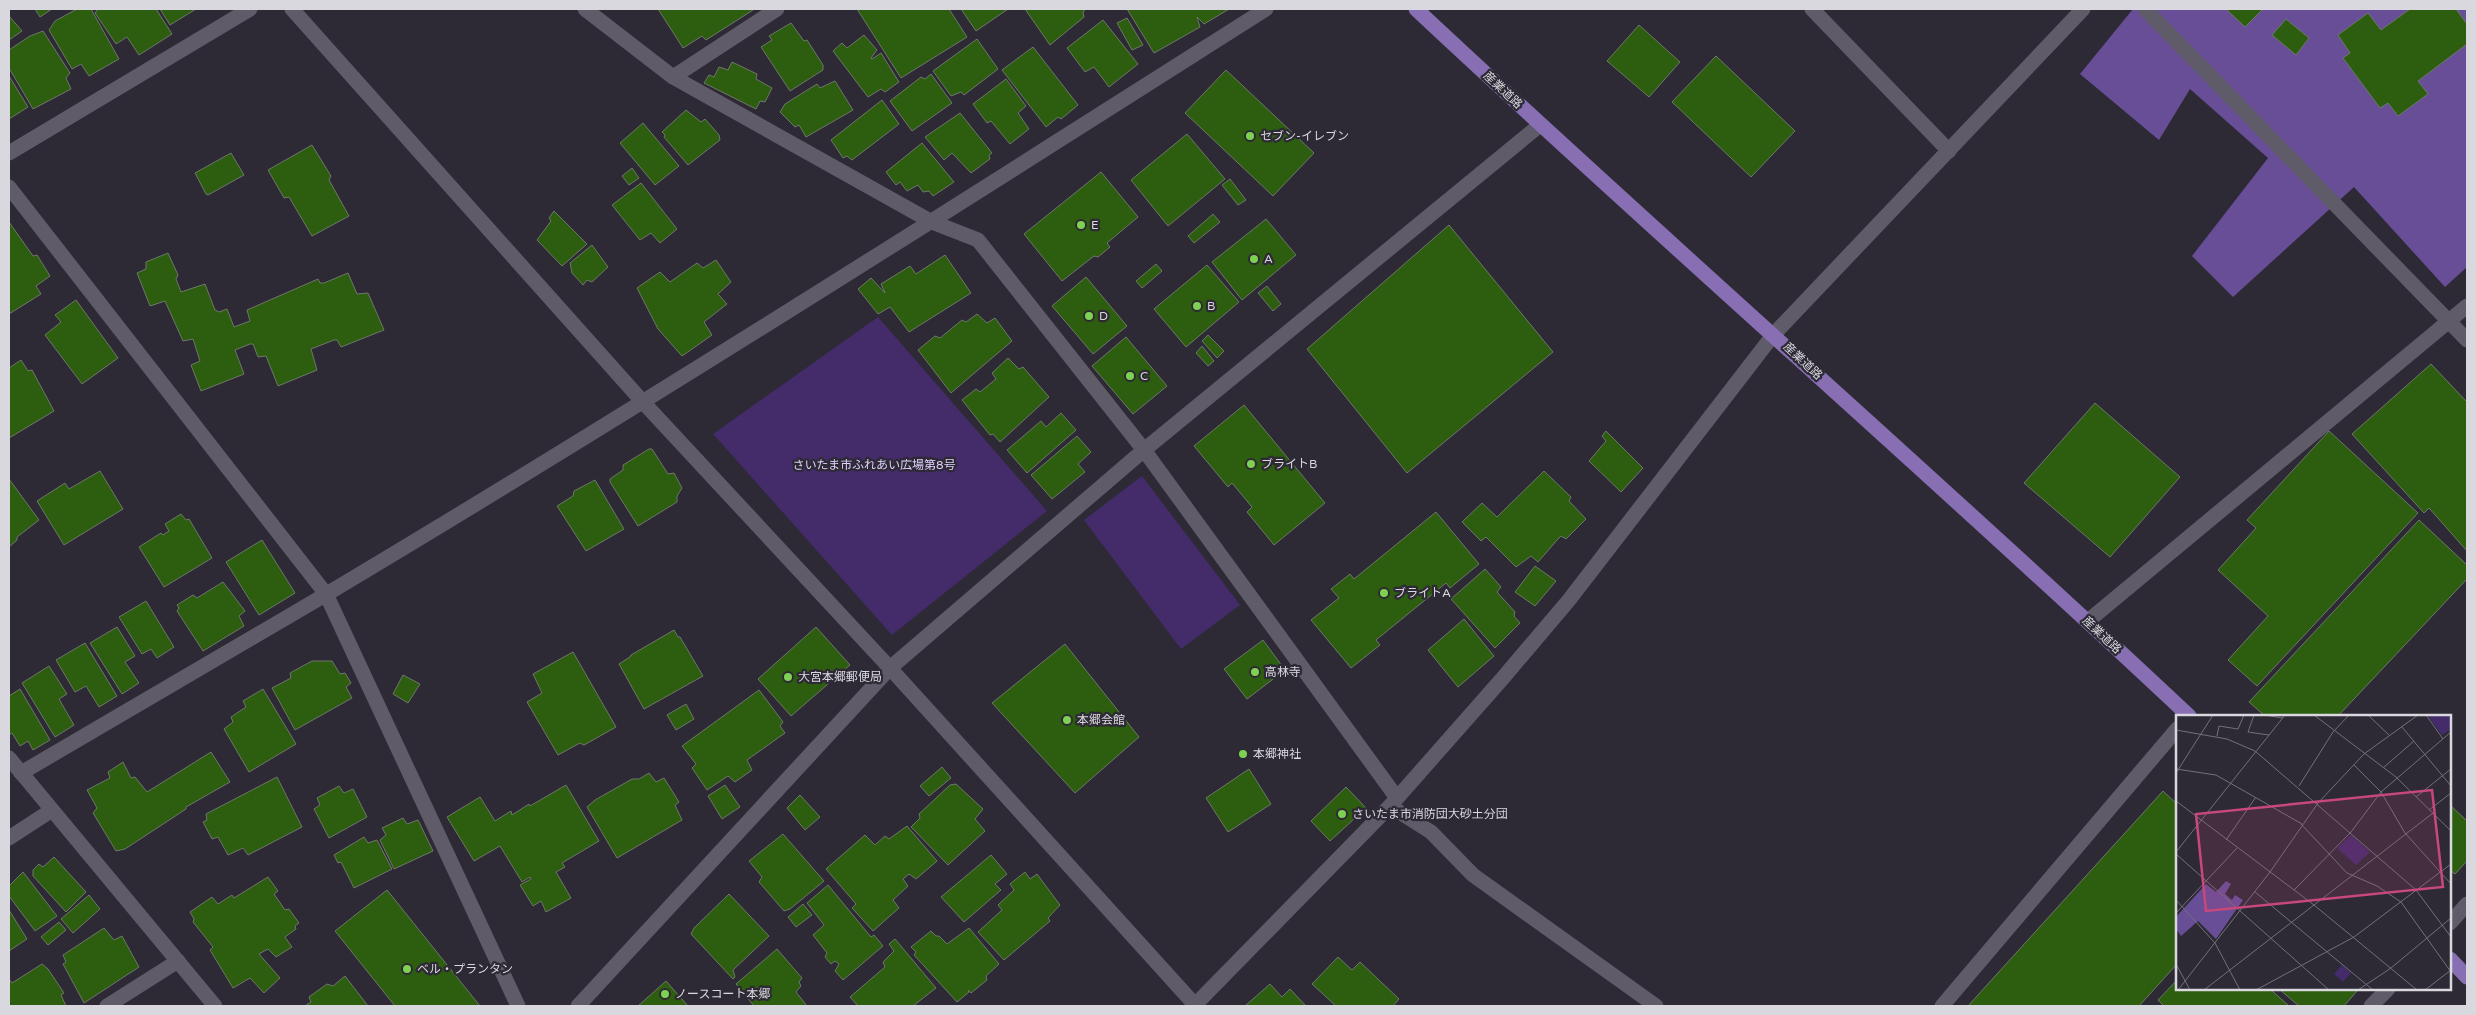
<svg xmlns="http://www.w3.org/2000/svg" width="2476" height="1015" font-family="'Varela Round','Noto Sans JP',sans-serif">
  <rect width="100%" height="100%" fill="#2d2a35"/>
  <g fill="#442b6a">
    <polygon points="878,317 1047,511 892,635 713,434"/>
    <polygon points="1142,476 1240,605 1181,649 1084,520"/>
  </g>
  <polygon fill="#684d97" points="2133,9 2467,9 2467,267 2445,287 2354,187 2233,297 2192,256 2268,158 2190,89 2159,140 2080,74"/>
  <g fill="#2d5d0e" stroke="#6e776b">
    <polygon points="35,9 52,9 40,17"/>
    <polygon points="77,9 91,9 119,59 89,76 81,64 72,69 49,30 55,21"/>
    <polygon points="98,9 156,9 172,34 139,55 127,37 116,44 95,13"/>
    <polygon points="160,9 196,9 170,25"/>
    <polygon points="658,9 753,9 753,10 706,40 702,36 683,48"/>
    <polygon points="857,9 949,9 967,37 901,78"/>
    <polygon points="961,9 1008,9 976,31"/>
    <polygon points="1025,9 1086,9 1083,12 1084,17 1050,45"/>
    <polygon points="1127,9 1229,9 1204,24 1197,17 1200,27 1154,53"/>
    <polygon points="2226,9 2263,9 2245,27"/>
    <polygon points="2410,9 2456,9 2467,24 2467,44 2418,81 2428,94 2398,116 2388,103 2380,108 2343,58 2350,53 2338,35 2368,13 2381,30"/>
    <polygon points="9,16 22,31 9,40"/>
    <polygon points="1127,18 1143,45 1132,50 1117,23"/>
    <polygon points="2286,19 2309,38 2296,55 2272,35"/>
    <polygon points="1103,20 1138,64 1109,87 1094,67 1085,72 1067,48"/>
    <polygon points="791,23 804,41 807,40 823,65 823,70 790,91 761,47 772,40 769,36"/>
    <polygon points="1639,25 1680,62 1649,97 1607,61"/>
    <polygon points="43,31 70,73 66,78 71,89 33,109 9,68 9,50 30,36"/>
    <polygon points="864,35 877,50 871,58 872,59 881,53 899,82 885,92 881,89 868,97 833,51 842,43 847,48"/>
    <polygon points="977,39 998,69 964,95 961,92 951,96 933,71"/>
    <polygon points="1033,47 1078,105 1061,119 1058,117 1046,127 1002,70"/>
    <polygon points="1716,56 1795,131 1751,177 1672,102"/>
    <polygon points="732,62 757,74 756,79 772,88 765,102 760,101 756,109 704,83 709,75 714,77 719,67 728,70"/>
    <polygon points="1226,70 1314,153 1273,196 1185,113"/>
    <polygon points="931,74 952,103 912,131 890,101 921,77 925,79"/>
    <polygon points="9,76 28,107 9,119"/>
    <polygon points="1006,79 1026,106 1018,113 1029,129 1010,144 991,121 987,123 973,104"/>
    <polygon points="835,81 853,110 806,137 799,125 795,127 780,112 785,104 817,84 820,88"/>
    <polygon points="882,100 899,124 852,160 847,156 843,158 831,140"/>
    <polygon points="686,110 701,122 705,119 719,135 720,140 688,165 664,137 665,135 662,132"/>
    <polygon points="960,113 992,153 989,155 990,159 971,173 952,153 944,160 925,137"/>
    <polygon points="643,123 679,166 655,185 620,143"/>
    <polygon points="1187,134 1225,179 1168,226 1131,180"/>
    <polygon points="922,143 954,182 933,196 929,191 923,192 918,185 907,191 900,182 896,185 886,172"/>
    <polygon points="312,145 331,176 329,180 349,216 312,236 289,197 284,198 268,170"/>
    <polygon points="231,153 244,175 208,195 206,194 195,173"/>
    <polygon points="632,168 639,178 629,185 622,176"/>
    <polygon points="1101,172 1138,217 1107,243 1110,247 1098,257 1094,256 1062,281 1024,234"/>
    <polygon points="1230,179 1246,200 1238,205 1222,185"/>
    <polygon points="641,183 677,229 660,243 651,233 640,240 612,205"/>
    <polygon points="554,211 587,244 562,266 537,240 551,221 549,218"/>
    <polygon points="1213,214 1220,222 1194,243 1188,236"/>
    <polygon points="1266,219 1296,255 1242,300 1212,262"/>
    <polygon points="9,222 33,256 37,255 50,276 36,286 41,294 9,314"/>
    <polygon points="1449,225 1553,352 1407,473 1307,349"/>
    <polygon points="592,245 608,267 592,282 587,280 583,285 572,273 570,263"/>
    <polygon points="168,253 178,275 176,279 181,292 205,284 215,310 219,312 227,309 234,327 250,321 247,310 318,279 320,283 324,283 348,273 357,294 368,293 384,330 341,347 337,340 334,340 311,349 317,370 278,386 266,356 258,357 253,344 250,344 235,350 244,374 201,391 191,365 200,361 193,339 183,341 165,301 150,306 137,273 146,269 146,262"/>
    <polygon points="945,255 971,293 909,332 890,307 878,314 858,289 871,278 885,293 881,284 910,266 916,274"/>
    <polygon points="716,260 731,282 718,294 727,304 704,322 712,335 682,356 658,329 637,288 660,272 670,282 697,263 703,268"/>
    <polygon points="1156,264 1162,271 1142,288 1136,281"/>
    <polygon points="1207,265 1239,302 1186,347 1154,309"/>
    <polygon points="1086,277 1127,326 1093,354 1052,306"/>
    <polygon points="1267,286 1281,304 1273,311 1258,293"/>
    <polygon points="76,300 118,358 82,384 45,335 61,322 55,315"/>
    <polygon points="977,314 987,323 995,318 1012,341 951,393 918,350 935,336 940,338 962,320 966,322"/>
    <polygon points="1208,335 1224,351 1217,358 1202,341"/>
    <polygon points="1126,337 1167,386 1133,414 1092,366"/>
    <polygon points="1202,346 1214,361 1208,366 1196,353"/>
    <polygon points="1008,358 1019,369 1023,367 1049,397 1000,442 993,434 990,435 962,400 976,389 980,392 996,379 992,373"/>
    <polygon points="21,360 28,371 32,370 54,411 9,438 9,368"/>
    <polygon points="2431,364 2466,401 2467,400 2467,551 2429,508 2424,513 2352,434"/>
    <polygon points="2095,403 2180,477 2110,557 2024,483"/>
    <polygon points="1244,405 1325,503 1274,545 1247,512 1252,507 1232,483 1228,487 1194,446"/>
    <polygon points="1061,413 1076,430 1027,473 1007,450 1041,421 1046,427"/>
    <polygon points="1606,431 1643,468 1621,492 1589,461 1606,441 1602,436"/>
    <polygon points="2329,431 2418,513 2257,686 2228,660 2268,616 2218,570 2256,528 2247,520"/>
    <polygon points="1077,436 1091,452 1078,464 1085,472 1052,499 1031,475"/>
    <polygon points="649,449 652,449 668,474 674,473 682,488 677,496 677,502 638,526 610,482 610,479 623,470 623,465"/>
    <polygon points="100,471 123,509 64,545 37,501 65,483 69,489"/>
    <polygon points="1544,471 1571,497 1569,501 1586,519 1566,539 1561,536 1558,539 1538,562 1531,556 1516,567 1486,537 1481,541 1462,522 1482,503 1497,517"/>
    <polygon points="9,479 39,520 17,537 17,540 9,547"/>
    <polygon points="595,480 624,529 586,551 557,506 573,496 574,491"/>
    <polygon points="1436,512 1479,564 1450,588 1446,583 1376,640 1380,645 1351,668 1311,620 1339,598 1331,589 1350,574 1354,579"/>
    <polygon points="181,514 186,520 189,519 212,558 164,587 139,547 161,533 163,535 169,531 165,524"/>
    <polygon points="2419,520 2467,565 2467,579 2338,716 2265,716 2249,702"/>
    <polygon points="262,540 295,593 259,615 226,562"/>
    <polygon points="1535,566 1556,581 1535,606 1515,592"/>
    <polygon points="1485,569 1501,587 1497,592 1515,612 1514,616 1520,623 1495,648 1451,599"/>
    <polygon points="223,582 245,611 239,616 244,626 203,651 177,611 179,608 177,605 193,595 197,598"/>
    <polygon points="146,601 174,647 157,658 151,649 142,654 119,617"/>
    <polygon points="1464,619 1494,656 1458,687 1428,650"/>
    <polygon points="117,627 135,656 125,662 139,683 122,694 90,643"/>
    <polygon points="816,627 850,665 791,716 758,679"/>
    <polygon points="674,630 678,637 680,637 703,676 644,709 619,664 630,657 631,655"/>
    <polygon points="1263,640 1285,670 1247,699 1224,669"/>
    <polygon points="85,643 117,696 99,707 86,686 75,692 56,660"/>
    <polygon points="1065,644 1139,737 1075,793 992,703"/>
    <polygon points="573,652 616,727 584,745 580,743 558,755 527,702 542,693 533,674"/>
    <polygon points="312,661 332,661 340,674 345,673 351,683 346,687 352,698 295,730 272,688 291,678 290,673"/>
    <polygon points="49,666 67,694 59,699 74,725 55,737 22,683"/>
    <polygon points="403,675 420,684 408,703 393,694"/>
    <polygon points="20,689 50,740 33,750 28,741 20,746 12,733 9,735 9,696"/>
    <polygon points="263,689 296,744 249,772 224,729 233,722 231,717 246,707 243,701"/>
    <polygon points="759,690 783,722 780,726 785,733 747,760 752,770 735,782 728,776 707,790 692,768 696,764 682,746"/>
    <polygon points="686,704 694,719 676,730 667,715"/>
    <polygon points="211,752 230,782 186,807 186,809 125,849 116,851 93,813 97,808 87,790 110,778 108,772 123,762 131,778 135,777 147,792"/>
    <polygon points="942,767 951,778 929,796 920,786"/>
    <polygon points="1249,769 1271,804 1228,832 1206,798"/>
    <polygon points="649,773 656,782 664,778 679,802 675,805 682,820 617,858 587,807 595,800 632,779 639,779"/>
    <polygon points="277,777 302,827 248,855 243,848 228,855 218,837 212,839 203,822 207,820 206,814"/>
    <polygon points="956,784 983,809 975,819 985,831 948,865 911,827 920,818 919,814 950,785"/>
    <polygon points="566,785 599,841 562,863 565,867 556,872 571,898 546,912 541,901 533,906 520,885 531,879 530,877 522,882 500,846 474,861 447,817 480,797 495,821 511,811 512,815 529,804 530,806"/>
    <polygon points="725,785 740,807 722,819 708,796"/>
    <polygon points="339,786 344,793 353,789 367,817 329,838 314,809 320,805 317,798"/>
    <polygon points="1346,787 1366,808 1330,841 1311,821"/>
    <polygon points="2163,791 2177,804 2177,964 2139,1006 1968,1006"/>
    <polygon points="800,795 820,817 805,830 787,808"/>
    <polygon points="2450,805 2467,821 2467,861 2455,874 2450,870"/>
    <polygon points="403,818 407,824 418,820 433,851 394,869 380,840 386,835 382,828"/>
    <polygon points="907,826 937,861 916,879 909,874 903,879 908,886 893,900 899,908 873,931 852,908 856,904 826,869 865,835 875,845 885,836 889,839"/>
    <polygon points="783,834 824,881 790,909 784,911 759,882 762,877 749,861"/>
    <polygon points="364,837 368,843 377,840 392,869 354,888 341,862 338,863 334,855"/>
    <polygon points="991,855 1007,874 995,884 1001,890 964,922 941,897"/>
    <polygon points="54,857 86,892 66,912 33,876 33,870 39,864 43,867"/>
    <polygon points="23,872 57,916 35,931 9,896 9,886"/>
    <polygon points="1025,872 1030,879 1037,874 1060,905 1048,918 1050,921 1004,960 978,932 1002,910 998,905 1014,890 1010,884"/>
    <polygon points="268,877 278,891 274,894 285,910 289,909 299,923 295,926 296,929 285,937 292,947 276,957 268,949 259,954 280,978 264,993 250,978 233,988 210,950 213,947 193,922 194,919 190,912 212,897 218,904 232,895 234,898"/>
    <polygon points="828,885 871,937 874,935 883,946 843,980 835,971 839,964 835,961 831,964 825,957 827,953 813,935 824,925 807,903"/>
    <polygon points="387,890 480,1006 395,1006 335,931"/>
    <polygon points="729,894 769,936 733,970 735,977 733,979 691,934 694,928"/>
    <polygon points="89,895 100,909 73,933 61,919"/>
    <polygon points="803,904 812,915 796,927 788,917"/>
    <polygon points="9,910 27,939 9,951"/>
    <polygon points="59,922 66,930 48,945 41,937"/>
    <polygon points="104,928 114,940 122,936 139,967 84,1003 63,964 66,962 63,955"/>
    <polygon points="969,928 999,964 986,976 987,980 971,993 968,990 969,992 957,1002 914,955 916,952 911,947 931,931 936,936 939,936 947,944"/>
    <polygon points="895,939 936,988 913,1006 858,1006 850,997 885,967 883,962 894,951 889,944"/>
    <polygon points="777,949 802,978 799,982 801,986 796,992 807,1006 754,1006 736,984"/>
    <polygon points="1338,957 1352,970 1360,962 1399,999 1393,1006 1336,1006 1312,984"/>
    <polygon points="42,964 48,969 64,993 61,995 66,1006 9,1006 9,979 12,983"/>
    <polygon points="345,976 368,1006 305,1006 311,1002 309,997 327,984 333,986"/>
    <polygon points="2177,980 2177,989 2270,989 2289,1006 2164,1006 2158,1000"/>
    <polygon points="666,981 688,1006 638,1006"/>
    <polygon points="1270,984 1282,997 1290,989 1306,1006 1245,1006"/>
    <polygon points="2279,989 2355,989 2357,991 2344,1006 2299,1006"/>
  </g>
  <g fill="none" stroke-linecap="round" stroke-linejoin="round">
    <g stroke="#5f5b68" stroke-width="15">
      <polyline points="292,9 642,401 890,668 1196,1006"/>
      <polyline points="585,9 673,77 932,222 978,240 1144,450 1397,798"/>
      <polyline points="1812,9 1949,151"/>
      <polyline points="2145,9 2467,340"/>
      <polyline points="673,77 777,9"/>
      <polyline points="9,153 250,9"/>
      <polyline points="9,187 326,594 518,1006"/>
      <polyline points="2088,621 2467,306"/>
      <polyline points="9,758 215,1006"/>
      <path d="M21,773C122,713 224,655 325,595C642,406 954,207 1266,9"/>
      <polyline points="1390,806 1431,832 1473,875 1656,1006"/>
      <polyline points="9,838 52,810"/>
      <polyline points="2450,923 2467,904"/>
      <polyline points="107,1006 178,961"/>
      <polyline points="578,1006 890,668 1144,450 1540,125"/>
      <polyline points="1194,1006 1390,806 1502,679 1569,600 1774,334 2083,9"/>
      <polyline points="1942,1006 2177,729"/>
      <polyline points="2371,1006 2388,989"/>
    </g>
    <g stroke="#886fb4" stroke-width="15">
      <path d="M1416,9C1671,248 1935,477 2189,716"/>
      <polyline points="2450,959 2467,977"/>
    </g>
  </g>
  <g fill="#7ed153" stroke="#2d2a35" stroke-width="2">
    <circle cx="1250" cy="136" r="5"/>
    <circle cx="1081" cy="225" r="5"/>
    <circle cx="1254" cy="259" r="5"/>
    <circle cx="1197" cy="306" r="5"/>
    <circle cx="1089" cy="316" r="5"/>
    <circle cx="1130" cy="376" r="5"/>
    <circle cx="1251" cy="464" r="5"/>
    <circle cx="1384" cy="593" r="5"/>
    <circle cx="1255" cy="672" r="5"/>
    <circle cx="788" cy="677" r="5"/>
    <circle cx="1067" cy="720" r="5"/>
    <circle cx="1243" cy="754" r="5"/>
    <circle cx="1342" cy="814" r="5"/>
    <circle cx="407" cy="969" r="5"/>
    <circle cx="665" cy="994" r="5"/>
  </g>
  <g text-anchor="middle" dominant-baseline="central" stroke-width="4.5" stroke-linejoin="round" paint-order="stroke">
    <g font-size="12" fill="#dad8df" stroke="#2d2a35">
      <text transform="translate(1503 90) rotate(43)">産業道路</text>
      <text transform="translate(1803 361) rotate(43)">産業道路</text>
      <text transform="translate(2102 635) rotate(43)">産業道路</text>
    </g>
    <g font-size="12" fill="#dad8df" stroke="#2d2a35" text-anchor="start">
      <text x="1260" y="136">セブン-イレブン</text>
      <text x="1091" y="225">E</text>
      <text x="1264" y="259">A</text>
      <text x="1207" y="306">B</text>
      <text x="1099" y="316">D</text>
      <text x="1140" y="376">C</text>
      <text x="1261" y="464">ブライトB</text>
      <text x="1394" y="593">ブライトA</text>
      <text x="1265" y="672">高林寺</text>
      <text x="798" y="677">大宮本郷郵便局</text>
      <text x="1077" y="720">本郷会館</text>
      <text x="1253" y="754">本郷神社</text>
      <text x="1352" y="814">さいたま市消防団大砂土分団</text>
      <text x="417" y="969">ベル・プランタン</text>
      <text x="675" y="994">ノースコート本郷</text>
    </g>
    <g font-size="12" fill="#dfd2fd" stroke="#2d2a35">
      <text x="874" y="465">さいたま市ふれあい広場第8号</text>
    </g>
  </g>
  <g transform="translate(2176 715)">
    <rect width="275" height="275" fill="#2d2a35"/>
    <path d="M251,0H275V14L266,20ZM175,120L194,137L180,150L161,133ZM166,250L175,258L167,267L158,259Z" fill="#442b6a"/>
    <path d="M50,166L55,169L49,179L56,185L59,180L67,185L40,224L22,206L5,221L0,214V202L30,169L40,177Z" fill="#684d97"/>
    <path fill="none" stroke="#727079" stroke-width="1" d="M78,0L72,17L93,20M88,0L107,3M138,0L220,62L275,116M192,0L214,21M250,0L267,24M226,12L275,71M0,15L51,24L79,36L240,175L275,222M41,21L43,11L62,14L68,0M178,50L205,77L229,118L275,169M207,53L238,26M0,54L40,60L126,109M0,58L37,0M123,71L157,17L173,0M240,82L275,54M0,86L138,190L241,275M253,95L275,78M125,109L171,158L201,171L225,187L275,257M50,125L80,82M0,137L109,0M0,139L153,275M118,175L175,117L205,77L275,17M79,177L197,275M0,185L39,228L64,275M0,198L61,133M0,249L14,275M2,275L94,157L142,88L188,39L242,0M28,275L257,98M80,275L178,222L275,149M182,275L215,253L275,203M249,275L275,255"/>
    <path fill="#c8487c" fill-opacity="0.15" stroke="#c8487c" stroke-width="2.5" d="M256,75L267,172L30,196L20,99Z"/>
    <rect width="275" height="275" fill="none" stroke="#dad8df" stroke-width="2.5"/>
  </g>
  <rect width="2476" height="1015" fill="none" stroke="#dad8df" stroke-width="20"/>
</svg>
